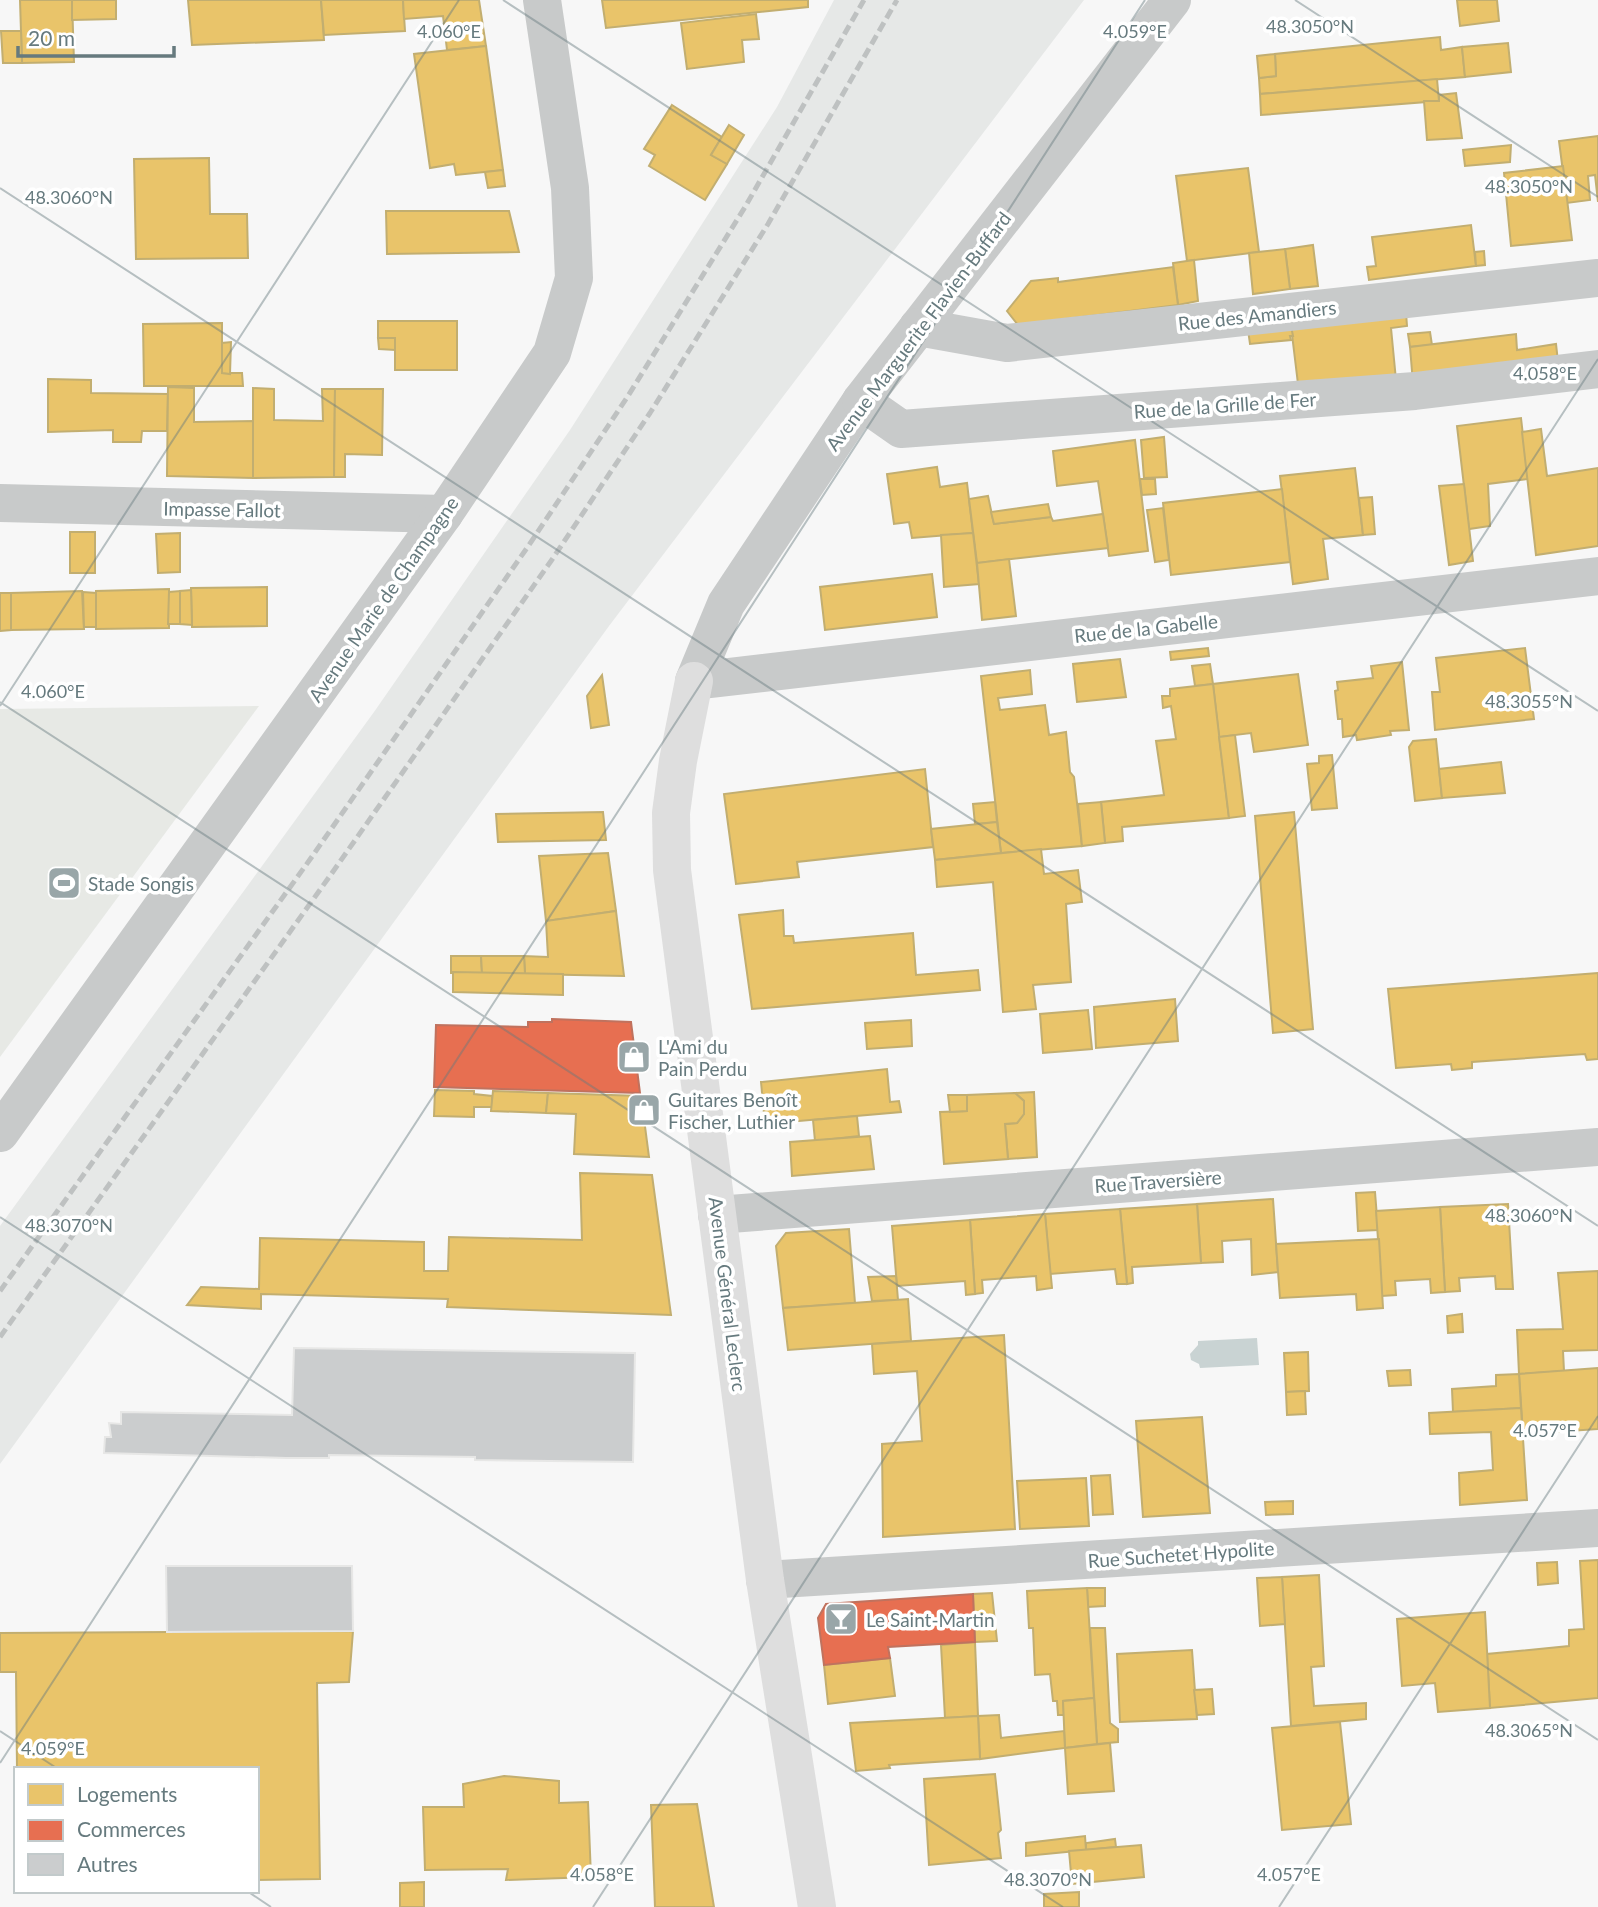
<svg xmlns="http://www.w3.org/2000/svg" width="1598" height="1907" font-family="Lato,sans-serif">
  <rect width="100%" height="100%" fill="#f7f7f7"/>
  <polygon fill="#e6e8e7" points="834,0 1084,0 609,626 0,1464 0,1226 374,712 570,430 777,107"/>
  <polygon fill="#e7e9e5" points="259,706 0,1057 0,709"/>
  <polygon fill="#c9d3d3" points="1257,1338 1259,1365 1200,1368 1199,1364 1191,1360 1190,1354 1198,1345 1198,1341"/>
  <g fill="#e9c46a" stroke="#c2ae70" stroke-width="2">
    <polygon points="20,0 72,0 74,62 22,63"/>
    <polygon points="72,0 116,0 116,19 72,20"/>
    <polygon points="188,0 321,0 324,40 192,45"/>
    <polygon points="321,0 403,0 405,31 324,35"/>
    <polygon points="403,0 479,0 486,46 447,50 443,16 404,19"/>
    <polygon points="602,0 808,0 808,7 606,28"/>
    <polygon points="1457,0 1497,0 1499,21 1460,26"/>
    <polygon points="756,14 759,39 742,40 744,62 687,69 681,23"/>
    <polygon points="1,31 21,31 22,63 3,63"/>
    <polygon points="1440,37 1441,50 1462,47 1465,77 1260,94 1259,78 1276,76 1275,54"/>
    <polygon points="1508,43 1511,72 1465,77 1462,47"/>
    <polygon points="486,46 503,170 456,175 454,164 430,168 414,54"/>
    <polygon points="1275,54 1276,76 1259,78 1257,56"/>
    <polygon points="1437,79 1439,101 1261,115 1260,94"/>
    <polygon points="1456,93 1462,138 1427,140 1424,101 1439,101 1439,95"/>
    <polygon points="672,105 722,137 711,155 727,164 705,200 649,166 655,155 644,149"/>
    <polygon points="729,125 744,135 727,164 711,155"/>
    <polygon points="1598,136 1598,202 1595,175 1588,176 1590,200 1567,203 1559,141"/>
    <polygon points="1511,145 1510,162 1465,166 1463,150"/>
    <polygon points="209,158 210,214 247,214 248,258 136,259 134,159"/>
    <polygon points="1563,166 1572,240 1511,246 1504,173"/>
    <polygon points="1248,168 1259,252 1187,261 1176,176"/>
    <polygon points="503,170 505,186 488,188 485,172"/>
    <polygon points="386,211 509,211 519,252 387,254"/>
    <polygon points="1471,225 1476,266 1369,280 1367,267 1376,266 1372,237"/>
    <polygon points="1313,245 1318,286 1290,289 1285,249"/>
    <polygon points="1285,249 1290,289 1253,294 1249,253"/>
    <polygon points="1484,251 1485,265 1476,266 1475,252"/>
    <polygon points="1194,260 1198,301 1178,305 1173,263"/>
    <polygon points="1173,267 1178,305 1018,325 1007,311 1031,281 1058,278 1058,282"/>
    <polygon points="1406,313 1407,326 1391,328 1396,380 1298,384 1291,326"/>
    <polygon points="378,321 457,321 457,370 395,370 395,338 378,338"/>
    <polygon points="222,323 222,373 242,373 243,386 144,386 143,324"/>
    <polygon points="1291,326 1293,336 1290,336 1291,340 1250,344 1248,330"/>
    <polygon points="1430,332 1432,345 1410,347 1408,334"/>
    <polygon points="1516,334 1517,350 1556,344 1558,362 1413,383 1410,347"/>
    <polygon points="378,338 395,338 395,350 379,349"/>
    <polygon points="231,342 230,374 222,373 222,343"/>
    <polygon points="48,379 91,380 91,393 168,394 167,431 142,431 141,442 113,442 113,430 48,432"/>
    <polygon points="168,387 194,388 194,422 254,421 253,478 167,476"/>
    <polygon points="253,388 274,389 274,420 323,421 322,389 335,389 334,477 253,478"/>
    <polygon points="335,389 383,389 382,455 345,454 345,477 334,477"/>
    <polygon points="1521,418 1528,479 1488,484 1490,526 1469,529 1457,426"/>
    <polygon points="1541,429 1547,476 1598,468 1598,546 1536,555 1522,432"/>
    <polygon points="1164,437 1167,477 1144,478 1141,440"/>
    <polygon points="1135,440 1148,551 1109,556 1098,481 1057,486 1053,451"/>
    <polygon points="937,467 940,487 967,483 973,533 912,538 909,522 894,524 887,474"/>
    <polygon points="1355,468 1363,535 1323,539 1328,579 1293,584 1280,476"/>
    <polygon points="1140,479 1155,479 1156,494 1142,495"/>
    <polygon points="1464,484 1473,561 1449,565 1439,486"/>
    <polygon points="1282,489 1290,562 1171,575 1163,503"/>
    <polygon points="988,496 994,524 1051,517 1053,521 1103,514 1108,548 977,563 969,499"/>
    <polygon points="1372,497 1375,534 1363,535 1359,498"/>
    <polygon points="1048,504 1051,517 994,524 991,512"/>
    <polygon points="1163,508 1169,560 1155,562 1147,510"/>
    <rect x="70" y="532" width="25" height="41"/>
    <polygon points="180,533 180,572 158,573 156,534"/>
    <polygon points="973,533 979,584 944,587 941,535"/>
    <polygon points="1009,559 1016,616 982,620 977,563"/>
    <polygon points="932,574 937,617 825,630 820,587"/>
    <polygon points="267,587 267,626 192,627 191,588"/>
    <polygon points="169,589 169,628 96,629 96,591"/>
    <polygon points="191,590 192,625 180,624 180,591"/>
    <polygon points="82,591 84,629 11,630 11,593"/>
    <polygon points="180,591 180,624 168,624 169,592"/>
    <polygon points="83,592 96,593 96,627 84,627"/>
    <polygon points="0,593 11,593 11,630 0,631"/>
    <polygon points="1208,648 1209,656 1171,660 1170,652"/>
    <polygon points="1525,648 1534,719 1435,730 1432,692 1440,692 1436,658"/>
    <polygon points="1120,659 1126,697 1077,702 1073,664"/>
    <polygon points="1402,662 1409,730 1390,731 1391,735 1357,740 1356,735 1343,737 1342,719 1338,719 1335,691 1338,690 1337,682 1373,678 1371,666"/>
    <polygon points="1210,664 1213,684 1195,686 1192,666"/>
    <polygon points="1030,670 1032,694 998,698 1000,710 1045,705 1049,735 1066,732 1070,772 1074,777 1082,846 1001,853 981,676"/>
    <polygon points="1298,674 1308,745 1254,752 1251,733 1219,737 1213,684"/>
    <polygon points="602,675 609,725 591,728 587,696"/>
    <polygon points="1213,684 1229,818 1122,827 1123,841 1105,843 1101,802 1164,795 1156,741 1176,739 1171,706 1163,708 1162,696 1170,696 1170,689"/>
    <polygon points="1235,735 1245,816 1229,818 1219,737"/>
    <polygon points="1436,739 1442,798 1415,801 1409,747 1413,741"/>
    <polygon points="1332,755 1337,808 1312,810 1307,764 1319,763 1319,756"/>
    <polygon points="1501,762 1505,793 1442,798 1439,769"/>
    <polygon points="925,769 933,847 797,862 799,877 736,884 724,794"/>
    <polygon points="995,802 997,822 975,824 973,804"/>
    <polygon points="1101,802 1105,843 1082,846 1078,804"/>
    <polygon points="603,812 606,840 498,842 496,814"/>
    <polygon points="1294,812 1313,1029 1273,1033 1255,816"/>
    <polygon points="997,822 1001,853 935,860 931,829"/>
    <polygon points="1041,849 1044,874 1078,870 1082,902 1066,904 1071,982 1033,985 1036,1009 1003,1012 993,882 937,887 935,860"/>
    <polygon points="608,853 616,911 546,921 539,856"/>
    <polygon points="783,910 784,936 793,936 794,943 913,933 916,975 978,970 980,990 752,1009 739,915"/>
    <polygon points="616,911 624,976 525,974 524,956 548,957 546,921"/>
    <polygon points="451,956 481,956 482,973 451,973"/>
    <polygon points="481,956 524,956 525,974 482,973"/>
    <polygon points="453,972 563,974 563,995 453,992"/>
    <polygon points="1598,973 1598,1059 1587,1060 1585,1054 1472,1062 1472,1068 1452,1070 1451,1064 1396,1068 1388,989"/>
    <polygon points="1175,999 1178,1041 1096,1048 1094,1007"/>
    <polygon points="1088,1010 1092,1049 1043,1053 1040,1014"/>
    <polygon points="911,1020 912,1046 867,1049 865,1023"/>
    <polygon points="887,1069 890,1102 899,1101 901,1112 765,1124 761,1082"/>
    <polygon points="435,1090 474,1091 474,1094 492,1096 492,1107 474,1107 474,1117 434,1116"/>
    <polygon points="493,1091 548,1093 546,1113 491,1111"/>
    <polygon points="1034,1092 1037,1157 1008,1159 1005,1124 1017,1123 1024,1114 1024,1101 1015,1093"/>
    <polygon points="548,1093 641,1096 649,1157 574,1154 576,1114 546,1113"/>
    <polygon points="1015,1093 1024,1101 1024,1114 1017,1123 1005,1124 1008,1159 944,1164 940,1112 967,1111 967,1095"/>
    <polygon points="948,1095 967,1095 967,1111 950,1112"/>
    <polygon points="857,1116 859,1136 815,1141 813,1120"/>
    <polygon points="870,1136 874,1169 792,1176 790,1142"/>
    <polygon points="580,1173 652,1175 671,1315 447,1307 448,1299 261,1294 261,1309 187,1305 201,1287 259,1289 260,1238 424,1242 424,1271 448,1271 449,1237 582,1240"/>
    <polygon points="1375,1192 1378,1230 1358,1231 1356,1193"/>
    <polygon points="1273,1199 1278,1272 1252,1275 1251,1239 1222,1241 1223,1262 1201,1263 1197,1204"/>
    <polygon points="1197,1204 1201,1263 1132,1267 1133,1283 1127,1284 1120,1209"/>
    <polygon points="1508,1204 1513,1289 1496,1289 1495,1276 1459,1278 1460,1291 1445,1292 1440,1207"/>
    <polygon points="1440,1207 1445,1292 1431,1293 1430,1279 1395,1281 1396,1295 1382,1296 1376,1211"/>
    <polygon points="1120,1209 1127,1284 1117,1284 1115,1269 1050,1274 1045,1214"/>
    <polygon points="1045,1214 1052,1288 1037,1290 1036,1276 982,1280 983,1293 975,1294 970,1220"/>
    <polygon points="970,1220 975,1294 966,1295 965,1281 897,1286 892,1226"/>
    <polygon points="849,1229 855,1303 783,1308 776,1246 786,1233"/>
    <polygon points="1379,1239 1383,1308 1357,1310 1356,1294 1280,1298 1276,1244"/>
    <polygon points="1598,1271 1598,1350 1563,1351 1564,1371 1519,1374 1517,1330 1563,1329 1558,1273"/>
    <polygon points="896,1276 898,1300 872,1301 868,1277"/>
    <polygon points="908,1299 911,1341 788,1350 783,1308"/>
    <polygon points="1462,1314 1463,1332 1448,1333 1447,1316"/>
    <polygon points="1004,1335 1015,1529 883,1537 882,1444 922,1441 917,1371 874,1374 872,1344"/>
    <polygon points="1308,1352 1309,1391 1286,1392 1284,1353"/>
    <polygon points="1598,1368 1598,1429 1523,1434 1519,1374"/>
    <polygon points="1410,1370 1411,1385 1389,1386 1387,1371"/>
    <polygon points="1519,1374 1521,1408 1453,1412 1452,1389 1496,1386 1496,1375"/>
    <polygon points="1305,1391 1306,1414 1287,1415 1286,1392"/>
    <polygon points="1521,1408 1527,1500 1460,1505 1459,1473 1493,1470 1491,1432 1430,1434 1429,1413"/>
    <polygon points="1202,1417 1210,1513 1143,1517 1136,1421"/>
    <polygon points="1110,1475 1113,1514 1093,1515 1091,1476"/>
    <polygon points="1086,1478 1089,1526 1020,1529 1017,1481"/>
    <polygon points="1293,1501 1293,1514 1266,1515 1265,1502"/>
    <polygon points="1598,1560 1598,1698 1490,1708 1487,1654 1569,1646 1569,1630 1584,1629 1580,1561"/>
    <polygon points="1557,1562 1558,1583 1538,1585 1537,1563"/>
    <polygon points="1319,1575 1324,1666 1311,1667 1314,1706 1366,1703 1366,1719 1291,1726 1282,1577"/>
    <polygon points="1282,1577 1285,1624 1260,1626 1257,1578"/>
    <polygon points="1087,1588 1105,1588 1105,1606 1088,1607"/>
    <polygon points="1087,1588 1094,1698 1063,1701 1064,1715 1058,1715 1057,1701 1053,1701 1050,1674 1035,1675 1033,1628 1029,1628 1027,1591"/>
    <polygon points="992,1593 997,1641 975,1642 973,1594"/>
    <polygon points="1485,1612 1490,1708 1438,1712 1435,1683 1402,1686 1397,1619"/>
    <polygon points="1090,1628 1105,1628 1110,1723 1118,1729 1118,1742 1097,1744"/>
    <polygon points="353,1631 349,1682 317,1683 320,1879 257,1880 257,1769 17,1769 16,1672 0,1672 0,1633"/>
    <polygon points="975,1642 978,1716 945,1718 941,1645"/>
    <polygon points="1192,1650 1197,1719 1120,1722 1117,1654"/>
    <polygon points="890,1658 895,1696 828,1704 824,1665"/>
    <polygon points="1212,1689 1214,1714 1197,1715 1194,1690"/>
    <polygon points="1094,1698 1097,1744 1065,1748 1063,1701"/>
    <polygon points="999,1715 1001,1738 1064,1731 1065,1748 980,1759 978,1716"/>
    <polygon points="978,1716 980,1759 889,1765 890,1768 856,1771 850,1723"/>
    <polygon points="1340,1722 1351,1824 1282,1830 1272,1728"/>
    <polygon points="1110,1743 1114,1791 1068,1794 1065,1748"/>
    <polygon points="995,1774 1001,1830 998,1833 1001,1858 929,1865 924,1779"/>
    <polygon points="504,1776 559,1781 559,1803 588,1802 591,1877 506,1880 508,1869 425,1870 423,1807 464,1807 463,1784"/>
    <polygon points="697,1804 714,1907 655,1907 651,1805"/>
    <polygon points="1085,1836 1086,1850 1026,1856 1026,1843"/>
    <polygon points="1115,1839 1116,1847 1086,1850 1086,1843"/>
    <polygon points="1141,1845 1144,1877 1072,1884 1069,1851"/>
    <polygon points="424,1882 424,1907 400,1907 400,1883"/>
    <polygon points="1079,1892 1079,1907 1044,1907 1044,1894"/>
  </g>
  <g fill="#e76f51" stroke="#c0725e" stroke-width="2">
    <polygon points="552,1019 631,1022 640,1093 434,1087 436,1025 528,1027 528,1022 552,1022"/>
    <polygon points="973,1594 975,1642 888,1647 890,1658 824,1665 818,1618 826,1604"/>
  </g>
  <g fill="#cbcdce" stroke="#e7e7e6" stroke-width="2">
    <polygon points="294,1348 635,1353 633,1462 475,1460 475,1457 329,1455 329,1458 286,1458 104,1453 105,1437 111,1437 109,1423 121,1424 121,1412 292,1415"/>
    <polygon points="166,1566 352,1566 353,1631 167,1632"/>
  </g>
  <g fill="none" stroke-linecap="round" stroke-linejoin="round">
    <g stroke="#c8caca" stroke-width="38">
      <polyline points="1172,0 861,401 726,604 694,681 1598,576"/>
      <polyline points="918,327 1007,343 1598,278"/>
      <polyline points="861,401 901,429 1415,391 1598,369"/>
      <polyline points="0,503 444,514"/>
      <polyline points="0,1133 444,514 552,353 574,278 570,188 542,0"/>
      <polyline points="717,1215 1598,1147"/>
      <polyline points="765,1580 1598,1528"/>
    </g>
    <polyline stroke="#dedede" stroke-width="38" points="694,681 678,761 671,813 672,870 765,1580 817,1907"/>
    <g stroke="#bec1c1" stroke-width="5" stroke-dasharray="10 5" stroke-linecap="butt">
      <polyline points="0,1291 311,858 529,545 628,396 745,207 864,0"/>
      <polyline points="0,1337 332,873 551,561 650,413 768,224 897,0"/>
    </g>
  </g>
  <path fill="none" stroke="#667a7e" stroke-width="2" stroke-opacity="0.45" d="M503,0L1598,711M1295,0L1598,197M0,188L1598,1226M0,702L1598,1740M0,706L459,0M0,1217L1063,1907M0,1731L58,1769M0,1763L1145,0M247,1891L271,1907M593,1907L1598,359M1279,1907L1598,1416"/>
  <defs>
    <symbol id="stadium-square" viewBox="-11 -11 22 22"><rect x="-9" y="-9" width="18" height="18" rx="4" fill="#99a6a8" stroke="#fff"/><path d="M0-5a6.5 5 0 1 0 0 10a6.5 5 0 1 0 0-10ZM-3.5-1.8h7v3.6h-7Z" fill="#fff"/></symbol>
    <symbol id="shop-square" viewBox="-11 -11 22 22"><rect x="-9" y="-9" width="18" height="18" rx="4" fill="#99a6a8" stroke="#fff"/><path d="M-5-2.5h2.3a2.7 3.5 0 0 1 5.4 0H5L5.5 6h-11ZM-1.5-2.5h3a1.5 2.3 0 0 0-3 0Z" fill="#fff"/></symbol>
    <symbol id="bar-square" viewBox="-11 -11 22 22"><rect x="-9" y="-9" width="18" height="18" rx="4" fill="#99a6a8" stroke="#fff"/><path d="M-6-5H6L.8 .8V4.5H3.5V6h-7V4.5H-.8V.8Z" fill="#fff"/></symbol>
  </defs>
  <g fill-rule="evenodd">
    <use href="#stadium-square" x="45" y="864" width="38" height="38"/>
    <use href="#shop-square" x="615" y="1038" width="38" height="38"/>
    <use href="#shop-square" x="625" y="1091" width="38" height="38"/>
    <use href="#bar-square" x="822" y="1600" width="38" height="38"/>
  </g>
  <g text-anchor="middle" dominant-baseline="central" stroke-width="7" stroke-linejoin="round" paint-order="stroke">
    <g font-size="19" fill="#667a7e" stroke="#fff">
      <text transform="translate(1257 315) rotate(-6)">Rue des Amandiers</text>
      <text transform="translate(918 331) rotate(-53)">Avenue Marguerite Flavien-Buffard</text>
      <text transform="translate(1225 405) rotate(-4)">Rue de la Grille de Fer</text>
      <text transform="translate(222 509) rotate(1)">Impasse Fallot</text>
      <text transform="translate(383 599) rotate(-55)">Avenue Marie de Champagne</text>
      <text transform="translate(1146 628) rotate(-6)">Rue de la Gabelle</text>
      <text transform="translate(1158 1181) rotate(-4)">Rue Traversière</text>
      <text transform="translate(728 1294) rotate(83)">Avenue Général Leclerc</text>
      <text transform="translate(1181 1554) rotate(-4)">Rue Suchetet Hypolite</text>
    </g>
    <g font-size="19" fill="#667a7e" stroke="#fff" text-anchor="start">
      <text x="88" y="883">Stade Songis</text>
      <text x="658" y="1046">L'Ami du<tspan x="658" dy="22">Pain Perdu</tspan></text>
      <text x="668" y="1099">Guitares Benoît<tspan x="668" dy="22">Fischer, Luthier</tspan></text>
      <text x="866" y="1619">Le Saint-Martin</text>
    </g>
  </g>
  <g font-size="18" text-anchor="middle" fill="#667a7e" stroke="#fff" stroke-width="7" stroke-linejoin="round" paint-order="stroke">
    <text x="1310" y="33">48.3050°N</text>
    <text x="449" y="38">4.060°E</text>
    <text x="1135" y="38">4.059°E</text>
    <text x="1529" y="193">48.3050°N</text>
    <text x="69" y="204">48.3060°N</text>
    <text x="1545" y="380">4.058°E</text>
    <text x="53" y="698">4.060°E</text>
    <text x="1529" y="708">48.3055°N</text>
    <text x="1529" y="1222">48.3060°N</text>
    <text x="69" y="1232">48.3070°N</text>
    <text x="1545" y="1437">4.057°E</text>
    <text x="1529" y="1737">48.3065°N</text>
    <text x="53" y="1755">4.059°E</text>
    <text x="602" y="1881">4.058°E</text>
    <text x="1289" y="1881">4.057°E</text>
    <text x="1048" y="1886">48.3070°N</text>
  </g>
  <rect x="14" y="1767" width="245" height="126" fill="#ffffff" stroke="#c2cacb" stroke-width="2"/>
  <rect x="28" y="1784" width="35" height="21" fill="#e9c46a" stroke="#c2cacb" stroke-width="2"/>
  <text x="77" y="1802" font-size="21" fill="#667a7e">Logements</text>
  <rect x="28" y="1820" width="35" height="21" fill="#e76f51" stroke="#c2cacb" stroke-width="2"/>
  <text x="77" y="1837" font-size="21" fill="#667a7e">Commerces</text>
  <rect x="28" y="1854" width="35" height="21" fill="#cbcdce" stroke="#c2cacb" stroke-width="2"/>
  <text x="77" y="1872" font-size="21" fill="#667a7e">Autres</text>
  <path d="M18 46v10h156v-10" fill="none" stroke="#667a7e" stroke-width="3.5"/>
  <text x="28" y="46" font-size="21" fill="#667a7e" stroke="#ffffff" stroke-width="5" paint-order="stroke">20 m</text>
</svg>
